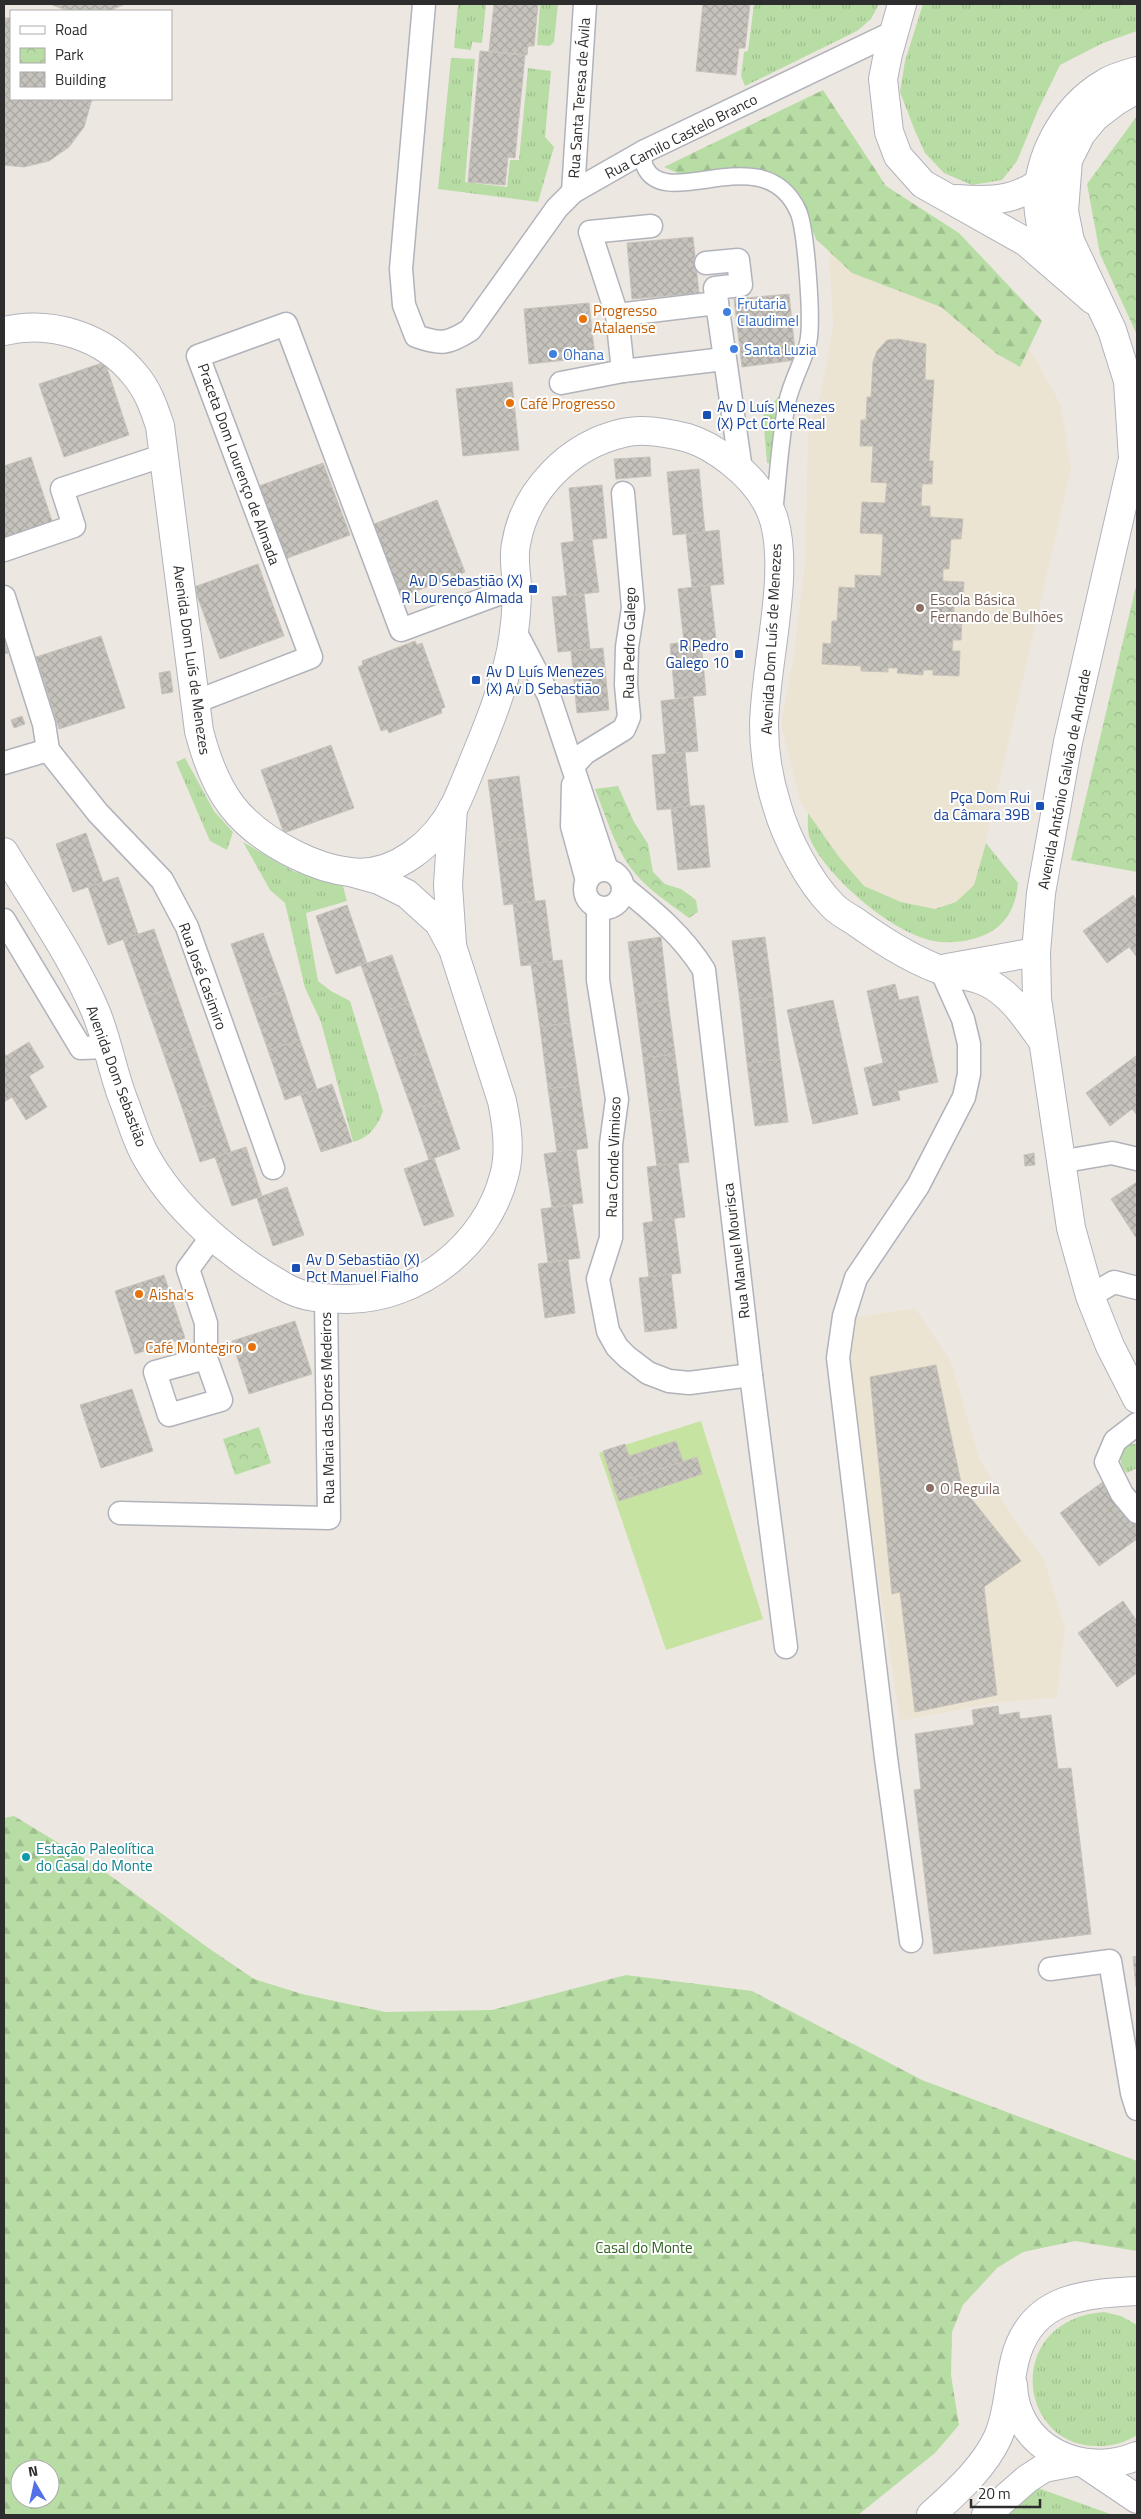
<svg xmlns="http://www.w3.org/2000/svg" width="1141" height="2519" font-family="'Titillium Web',sans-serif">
  <defs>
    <pattern id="grass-tufts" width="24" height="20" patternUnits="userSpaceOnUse" patternTransform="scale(1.25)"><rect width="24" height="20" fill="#b8dda4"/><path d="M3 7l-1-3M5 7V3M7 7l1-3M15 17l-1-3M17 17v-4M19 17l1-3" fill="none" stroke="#9ebe8e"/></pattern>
    <pattern id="forest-firs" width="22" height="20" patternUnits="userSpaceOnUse" patternTransform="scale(1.25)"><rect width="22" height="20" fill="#b8dda4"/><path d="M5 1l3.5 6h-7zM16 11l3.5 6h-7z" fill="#9ebe8e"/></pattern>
    <pattern id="park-crowns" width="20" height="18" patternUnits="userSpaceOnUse" patternTransform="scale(1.25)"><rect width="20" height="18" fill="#b8dda4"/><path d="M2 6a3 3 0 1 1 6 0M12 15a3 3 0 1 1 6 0" fill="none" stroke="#9ebe8e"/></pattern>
    <pattern id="building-cross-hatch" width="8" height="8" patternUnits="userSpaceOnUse" patternTransform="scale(1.25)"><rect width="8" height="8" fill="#c6c2bc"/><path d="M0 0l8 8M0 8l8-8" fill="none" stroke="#aaa7a2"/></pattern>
  </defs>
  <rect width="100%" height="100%" fill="#ede7e1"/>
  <g fill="#ece4d3">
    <polygon points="829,249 992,315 1033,354 1061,405 1071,469 980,867 974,885 956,902 944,907 935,909 901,902 864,886 839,857 800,801 781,724 794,655 805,561 808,434 821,393 833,326"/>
    <polygon points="915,1308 951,1362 980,1460 1012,1516 1045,1561 1065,1628 1057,1698 999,1702 900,1721 850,1389 852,1318"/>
  </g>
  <g fill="url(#grass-tufts)">
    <polygon points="458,4 486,4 482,43 472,42 471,50 454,48"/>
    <polygon points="540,4 558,4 554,42 550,46 537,45"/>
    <polygon points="754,4 879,4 871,19 857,31 745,86 741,76 744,52 748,51"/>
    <polygon points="923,4 1137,4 1137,31 1103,43 1060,65 1038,110 1017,161 1002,180 972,185 944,173 925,153 915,131 900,92 905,61"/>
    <polygon points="451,58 475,59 465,182 507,187 510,160 519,160 528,68 551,71 545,137 554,147 538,202 438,189"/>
    <polygon points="782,395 774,464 767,463 763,416 779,396"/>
    <polygon points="185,758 214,811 233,832 227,850 210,841 176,762"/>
    <path d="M808,813L839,857L864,886L901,902L935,909L956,902L974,885L986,843L1018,883C1016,907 1006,927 982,936C969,941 956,943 941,942C898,939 827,878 810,839C807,831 808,822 808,813Z"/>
    <path d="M243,842L293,871L343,886L347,901L306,913L318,981L331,991L350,1001L383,1111C378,1126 369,1138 353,1142L321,1022L305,988L285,903L270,890Z"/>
    <path d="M1131,1444H1137V1468L1127,1473C1118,1464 1120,1457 1124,1446Z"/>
    <path d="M1104,2312L1121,2316L1137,2325V2435C1125,2443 1109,2447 1094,2446C1015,2442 1006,2319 1104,2312Z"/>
    <polygon points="1038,2488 1113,2515 1008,2515"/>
  </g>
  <g fill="url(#forest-firs)" fill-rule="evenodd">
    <polygon points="823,90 886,186 959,233 1042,321 1020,367 997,354 941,307 852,273 816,239 797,193 761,170 689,178 664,167"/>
    <path d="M14,1816L100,1868L207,1947L254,1979L302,1994L385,2012L492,2010L626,1975L752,1991L922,2080L1137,2161V2251L1075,2241L1023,2252L997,2268L963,2305L952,2332L951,2375L959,2425L935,2453L858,2515H4V1818ZM20,2469H50V2499H20Z"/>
  </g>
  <g fill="url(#park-crowns)">
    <polygon points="1137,116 1137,335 1100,254 1087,184"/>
    <polygon points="1137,582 1137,872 1071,860"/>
    <path d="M618,786L634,822L648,844L653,872L665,884L681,889L696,900L698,912L689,918C669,903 645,888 630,867C614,845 605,814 595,789Z"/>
    <polygon points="259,1427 271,1463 235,1475 223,1439"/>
  </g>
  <polygon fill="#c7e3a1" points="701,1421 763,1619 666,1650 599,1453"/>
  <g fill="url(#building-cross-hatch)" stroke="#c8c3ba">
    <polygon points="50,4 125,4 109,11 68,11"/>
    <polygon points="494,4 538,4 534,46 528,46 527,55 489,51"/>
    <polygon points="703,4 750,4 745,48 739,48 736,75 696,71"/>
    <polygon points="4,18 11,18 11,99 92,99 84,127 69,147 49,161 24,167 4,165"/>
    <polygon points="480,51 525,55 515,158 508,157 505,185 468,182"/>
    <polygon points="693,237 699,293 632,299 627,243"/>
    <polygon points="789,294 796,360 742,367 734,299"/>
    <polygon points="589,303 595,357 529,364 524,309"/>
    <polygon points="898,339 926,344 925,380 934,380 929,461 933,461 932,484 922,484 921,506 930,506 930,517 963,519 961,539 951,539 949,569 943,569 943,581 964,582 963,606 954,606 954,616 962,617 961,640 953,640 952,651 960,651 959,676 933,675 933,670 923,670 923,675 897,673 898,668 888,668 888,672 861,671 861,666 822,664 823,643 831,644 832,621 837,621 839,587 855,588 855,575 881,576 883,534 860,533 862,502 885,503 887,483 871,482 873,446 860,446 861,420 866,420 867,397 871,397 873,362 877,351 887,340"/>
    <polygon points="105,362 129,435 64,457 39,384"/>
    <polygon points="512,382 519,450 463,456 456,389"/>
    <polygon points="31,457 53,524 4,539 4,466"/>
    <polygon points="650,457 651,476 616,479 614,459"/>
    <polygon points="323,463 350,535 285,559 259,486"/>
    <polygon points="699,469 705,532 673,535 667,472"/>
    <polygon points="602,485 607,538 574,541 569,488"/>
    <polygon points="437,500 465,572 401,597 374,524"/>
    <polygon points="719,530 724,584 692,587 686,534"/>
    <polygon points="592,539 599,592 567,596 561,543"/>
    <polygon points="258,564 284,636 220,659 194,587"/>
    <polygon points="710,585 716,639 684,642 678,589"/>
    <polygon points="584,594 590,649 558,652 552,597"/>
    <polygon points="101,636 125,708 59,729 36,657"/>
    <polygon points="701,640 706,695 675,698 670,644"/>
    <polygon points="4,641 8,653 4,654"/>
    <polygon points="415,641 417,645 422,643 445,707 441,709 442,713 389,733 387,729 381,731 358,667 363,665 362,661"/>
    <polygon points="603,648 609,710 577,713 571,651"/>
    <polygon points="170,671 173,692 162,694 159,673"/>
    <polygon points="693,697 698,751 666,754 661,701"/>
    <polygon points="22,716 25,724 14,728 11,720"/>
    <polygon points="331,745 354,808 284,833 261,770"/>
    <polygon points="685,752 690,807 657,810 652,755"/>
    <polygon points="519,776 527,838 496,842 488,780"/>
    <polygon points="704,805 710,867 678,870 671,808"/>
    <polygon points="86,833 103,882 73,892 56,844"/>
    <polygon points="527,838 535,901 504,905 496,842"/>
    <polygon points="118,877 138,934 108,945 88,887"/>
    <polygon points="1133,895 1137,901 1137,957 1129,947 1107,963 1083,931"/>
    <polygon points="545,900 553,962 521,966 513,904"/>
    <polygon points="347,905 367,963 336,974 316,916"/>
    <polygon points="154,929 174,987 144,998 123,939"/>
    <polygon points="263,933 284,991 251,1002 231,944"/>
    <polygon points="661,937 668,1000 636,1004 628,942"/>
    <polygon points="765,937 773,997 740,1001 732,941"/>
    <polygon points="392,955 409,1003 378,1013 361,965"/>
    <polygon points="562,960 570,1023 540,1027 531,964"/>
    <polygon points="895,984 899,1000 918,996 938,1082 898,1091 900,1100 873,1106 864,1068 883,1063 867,991"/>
    <polygon points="174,987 194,1045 164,1055 144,998"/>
    <polygon points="284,991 300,1040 268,1050 251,1002"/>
    <polygon points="773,997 780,1059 747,1063 740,1001"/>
    <polygon points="668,1000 675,1054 643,1058 636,1004"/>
    <polygon points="833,1000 858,1114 813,1124 787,1010"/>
    <polygon points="409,1003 426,1051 395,1062 378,1013"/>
    <polygon points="570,1023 579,1085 548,1089 540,1027"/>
    <polygon points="300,1040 317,1089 285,1100 268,1050"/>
    <polygon points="29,1042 44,1067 29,1076 47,1107 26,1120 12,1097 4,1102 4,1052 6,1056"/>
    <polygon points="194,1045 214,1103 184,1113 164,1055"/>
    <polygon points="426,1051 443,1100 412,1110 395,1062"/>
    <polygon points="675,1054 682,1108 650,1112 643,1058"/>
    <polygon points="1137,1055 1137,1115 1132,1109 1110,1126 1086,1093"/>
    <polygon points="780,1059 788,1122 755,1126 747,1063"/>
    <polygon points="332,1084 352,1142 321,1152 301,1095"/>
    <polygon points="579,1085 588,1148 557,1152 548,1089"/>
    <polygon points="443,1100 460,1149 429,1160 412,1110"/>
    <polygon points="214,1103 231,1152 200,1162 184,1113"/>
    <polygon points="682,1108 689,1162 657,1166 650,1112"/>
    <polygon points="246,1147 262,1196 232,1206 215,1157"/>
    <polygon points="576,1149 583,1203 552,1207 544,1154"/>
    <polygon points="1034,1153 1035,1165 1025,1166 1024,1155"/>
    <polygon points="434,1158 454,1216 424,1226 404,1169"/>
    <polygon points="678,1163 685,1217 653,1221 647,1167"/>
    <polygon points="1137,1182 1137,1239 1111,1199"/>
    <polygon points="287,1187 304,1235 273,1246 257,1198"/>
    <polygon points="572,1205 580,1258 548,1262 541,1209"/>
    <polygon points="674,1218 681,1273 649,1277 643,1223"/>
    <polygon points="568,1260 575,1313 545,1318 538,1264"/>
    <polygon points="671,1274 677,1328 645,1332 639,1278"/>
    <polygon points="164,1275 185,1338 135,1354 115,1291"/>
    <polygon points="295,1321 312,1374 249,1394 232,1341"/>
    <polygon points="936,1365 962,1487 1021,1561 984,1587 997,1695 915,1712 900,1592 892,1594 870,1377"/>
    <polygon points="132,1389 153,1451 101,1468 80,1405"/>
    <polygon points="676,1441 683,1462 613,1484 603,1451 625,1444 629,1456"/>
    <polygon points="697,1457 702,1474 619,1501 613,1484"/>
    <polygon points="1104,1481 1137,1527 1137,1539 1099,1566 1060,1513"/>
    <polygon points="1123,1601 1137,1621 1137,1673 1117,1687 1078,1633"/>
    <polygon points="998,1706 999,1715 1019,1712 1020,1719 1051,1715 1058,1769 1071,1768 1091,1934 934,1954 914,1790 921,1789 915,1734 974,1725 972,1710"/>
    <polygon points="1137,1956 1137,1986 1136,1987 1133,1957"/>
  </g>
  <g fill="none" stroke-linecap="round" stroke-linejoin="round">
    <defs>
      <path id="pedestrian" d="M643,152C644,156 643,163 645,167C666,213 764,136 798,211C806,228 813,323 808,343C803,363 791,382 787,403C780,439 778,477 774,513"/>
      <g id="minor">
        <path d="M424,4L401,269L404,305L416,336C441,345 448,344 470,330L557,208L573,192L643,152L894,32"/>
        <polyline points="573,192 585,4"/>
        <polyline points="706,263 738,260 741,285 715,288 717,303"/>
        <polyline points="617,315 590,232 651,226"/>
        <polyline points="724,359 623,371 617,315 717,303 741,470"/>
        <polyline points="561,383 623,371"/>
        <polyline points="4,550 74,526 62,489 165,455"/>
        <polyline points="4,597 44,724 48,750"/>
        <polyline points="514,629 549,696 607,870"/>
        <polyline points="195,702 311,657 198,356 286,324 401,630 517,587"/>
        <polyline points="4,763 48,750 98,813 162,880 187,927 273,1168"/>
        <polyline points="573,766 585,753 624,729 629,717 626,685 627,647 633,608 623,493"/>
        <polyline points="573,785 572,826 587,881"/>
        <circle cx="604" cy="889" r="19"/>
        <path d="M623,887C654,912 683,936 704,970L751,1375L786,1647"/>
        <polyline points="598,907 598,980 617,1099 611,1144 611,1238 598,1279 608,1331 617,1347 627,1357 648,1373 669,1381 689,1383 751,1375"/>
        <polyline points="4,920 81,1048 107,1047"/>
        <polyline points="1059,1162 1112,1153 1137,1159"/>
        <polyline points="1090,1296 1114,1282 1137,1288"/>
        <polyline points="206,1358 155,1372 169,1415 221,1400 206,1358 206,1323 188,1269 213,1235"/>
        <polyline points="1137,1424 1115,1441 1106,1462 1122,1494 1137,1512"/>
        <polyline points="120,1513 329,1518 326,1299"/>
        <polyline points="911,1941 886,1758 838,1358 844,1316 856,1278 918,1186 964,1097 969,1074 969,1044 963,1019 941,970"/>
        <polyline points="1050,1969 1110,1961 1132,2093 1137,2109"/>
      </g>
      <g id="tertiary">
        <polyline points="902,4 888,54 883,79 889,132 898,156 923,184 1026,242 1093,300"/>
        <polyline points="1137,89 1116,101 1095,117 1081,134 1068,160 1064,211 1070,241 1112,330 1128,381 1133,459 1068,742 1041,893 1036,952 1037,999 1071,1228 1090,1296 1110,1346 1137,1399"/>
        <path d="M957,199C996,202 1021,200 1051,174"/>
        <path d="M1051,262C1046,246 1041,229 1039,213C1033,163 1062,108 1105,83C1114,77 1127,74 1137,71"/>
        <path d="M4,331C51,320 104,336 135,375C148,390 154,408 160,426L199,731C215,793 237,826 296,855C312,863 332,870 350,872C395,878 436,842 455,805C462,790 468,775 474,760C489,724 503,689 511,651C515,630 517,606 517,585C516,571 513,558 516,544C525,490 570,445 623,433C642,428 669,433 688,438C704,443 717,451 731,462C750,477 767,496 774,520C790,576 765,664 764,725C764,751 769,781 777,806C786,838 809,882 833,906C838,911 846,916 853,920C880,939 907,957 938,969C953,975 971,975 986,982C1010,993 1027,1019 1042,1040"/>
        <path d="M4,852C35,904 71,954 95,1010C107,1038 112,1070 123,1099C130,1116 135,1136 144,1153C174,1209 229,1255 283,1286C302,1298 326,1299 348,1299C419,1298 486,1245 504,1176C511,1152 507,1125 502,1101L453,949L439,923L407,894L379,880L354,873"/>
        <polyline points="452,944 448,885 453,808"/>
        <polyline points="947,968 1036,952"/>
        <polyline points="1085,2464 1137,2499"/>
      </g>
      <g id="secondary">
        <path d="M1013,2385C1015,2449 1083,2479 1137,2456"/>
        <path d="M931,2515C955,2493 984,2468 998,2437C1010,2410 1008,2380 1017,2352C1036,2295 1088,2294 1137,2291"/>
        <polyline points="986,2515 1027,2479 1044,2468 1075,2462"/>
      </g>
    </defs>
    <use href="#pedestrian" stroke="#b1b3bb" stroke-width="19"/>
    <use href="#minor" stroke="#b1b3bb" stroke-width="25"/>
    <use href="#tertiary" stroke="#b1b3bb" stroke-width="30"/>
    <use href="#secondary" stroke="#b1b3bb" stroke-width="30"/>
    <use href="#pedestrian" stroke="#fff" stroke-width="16"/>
    <use href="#minor" stroke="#fff" stroke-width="22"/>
    <use href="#tertiary" stroke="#fff" stroke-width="28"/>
    <use href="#secondary" stroke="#fff" stroke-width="28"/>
  </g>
  <g fill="#3f7fe0" stroke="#fff" stroke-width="2">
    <circle cx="727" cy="312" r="5"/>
    <circle cx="734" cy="349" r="5"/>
    <circle cx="553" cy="354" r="5"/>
  </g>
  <g fill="#e8710a" stroke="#fff" stroke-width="2">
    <circle cx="583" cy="319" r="5"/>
    <circle cx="510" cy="403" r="5"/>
    <circle cx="139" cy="1294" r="5"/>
    <circle cx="252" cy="1347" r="5"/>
  </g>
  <g fill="#1a4fb4" stroke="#fff" stroke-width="2">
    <rect x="702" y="410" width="10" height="10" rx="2.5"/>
    <rect x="528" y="584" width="10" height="10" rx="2.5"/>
    <rect x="734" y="649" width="10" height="10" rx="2.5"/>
    <rect x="471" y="675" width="10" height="10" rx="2.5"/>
    <rect x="1035" y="801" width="10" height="10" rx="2.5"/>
    <rect x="291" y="1263" width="10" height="10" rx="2.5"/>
  </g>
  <g fill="#8d6e63" stroke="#fff" stroke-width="2">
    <circle cx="920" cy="608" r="5"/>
    <circle cx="930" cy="1488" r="5"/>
  </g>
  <circle fill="#0f9aa8" stroke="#fff" stroke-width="2" cx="26" cy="1857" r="5"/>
  <g text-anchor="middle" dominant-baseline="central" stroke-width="4" stroke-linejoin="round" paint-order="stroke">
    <g font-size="15" fill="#2d2d2d" stroke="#fff">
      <text transform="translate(579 98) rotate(-86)">Rua Santa Teresa de Ávila</text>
      <text transform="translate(681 136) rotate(-27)">Rua Camilo Castelo Branco</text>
      <text transform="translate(239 464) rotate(70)">Praceta Dom Lourenço de Almada</text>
      <text transform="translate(771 639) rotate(-87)">Avenida Dom Luís de Menezes</text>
      <text transform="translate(629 643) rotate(-89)">Rua Pedro Galego</text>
      <text transform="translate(192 660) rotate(82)">Avenida Dom Luís de Menezes</text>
      <text transform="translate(1064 779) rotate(-79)">Avenida António Galvão de Andrade</text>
      <text transform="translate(203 976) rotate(70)">Rua José Casimiro</text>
      <text transform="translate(117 1076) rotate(70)">Avenida Dom Sebastião</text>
      <text transform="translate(613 1157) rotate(-88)">Rua Conde Vimioso</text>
      <text transform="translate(736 1251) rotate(-97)">Rua Manuel Mourisca</text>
      <text transform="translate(327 1408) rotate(-91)">Rua Maria das Dores Medeiros</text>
    </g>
    <g font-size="15" fill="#366cbe" stroke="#fff" text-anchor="start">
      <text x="737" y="303">Frutaria<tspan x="737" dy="17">Claudimel</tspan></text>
      <text x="744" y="349">Santa Luzia</text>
      <text x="563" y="354">Ohana</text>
    </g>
    <g font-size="15" fill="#c56008" stroke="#fff" text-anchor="start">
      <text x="593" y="310">Progresso<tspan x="593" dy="17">Atalaense</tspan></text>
      <text x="520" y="403">Café Progresso</text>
      <text x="149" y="1294">Aisha's</text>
      <text x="242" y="1347" text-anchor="end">Café Montegiro</text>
    </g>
    <g font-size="15" fill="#164399" stroke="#fff" text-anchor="start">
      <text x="717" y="406">Av D Luís Menezes<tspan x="717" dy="17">(X) Pct Corte Real</tspan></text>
      <text x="523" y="580" text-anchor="end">Av D Sebastião (X)<tspan x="523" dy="17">R Lourenço Almada</tspan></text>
      <text x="729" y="645" text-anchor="end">R Pedro<tspan x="729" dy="17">Galego 10</tspan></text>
      <text x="486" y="671">Av D Luís Menezes<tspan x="486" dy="17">(X) Av D Sebastião</tspan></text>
      <text x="1030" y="797" text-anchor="end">Pça Dom Rui<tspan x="1030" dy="17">da Câmara 39B</tspan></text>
      <text x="306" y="1259">Av D Sebastião (X)<tspan x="306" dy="17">Pct Manuel Fialho</tspan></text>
    </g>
    <g font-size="15" fill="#785e54" stroke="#fff" text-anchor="start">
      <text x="930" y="599">Escola Básica<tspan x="930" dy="17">Fernando de Bulhões</tspan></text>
      <text x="940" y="1488">O Reguila</text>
    </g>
    <g font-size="15" fill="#0d838f" stroke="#fff" text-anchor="start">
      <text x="36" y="1848">Estação Paleolítica<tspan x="36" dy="17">do Casal do Monte</tspan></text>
    </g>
    <g font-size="15" fill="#316323" stroke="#fff">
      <text x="644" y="2247">Casal do Monte</text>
    </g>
  </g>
  <rect width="1141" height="2519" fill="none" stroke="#2d2d2d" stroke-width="10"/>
  <rect x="10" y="10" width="162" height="90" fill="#ffffff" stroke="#ababab"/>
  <rect x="20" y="26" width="25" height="8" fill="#ffffff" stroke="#ababab"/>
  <text x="55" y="35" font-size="15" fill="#2d2d2d">Road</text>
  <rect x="20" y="48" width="25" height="15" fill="url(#park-crowns)" stroke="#ababab"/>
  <text x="55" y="60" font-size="15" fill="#2d2d2d">Park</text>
  <rect x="20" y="72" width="25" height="15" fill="url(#building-cross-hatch)" stroke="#ababab"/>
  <text x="55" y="85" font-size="15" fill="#2d2d2d">Building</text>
  <g transform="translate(35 2484) rotate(351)"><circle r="24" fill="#ffffff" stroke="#ababab"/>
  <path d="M0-4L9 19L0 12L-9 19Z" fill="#5370e7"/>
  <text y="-8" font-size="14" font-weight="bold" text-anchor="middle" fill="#2d2d2d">N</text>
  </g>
  <path d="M971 2499v8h69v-8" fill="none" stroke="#2d2d2d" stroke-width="2.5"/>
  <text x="978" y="2499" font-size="15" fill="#2d2d2d" stroke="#ffffff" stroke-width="4" paint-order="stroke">20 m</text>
</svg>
